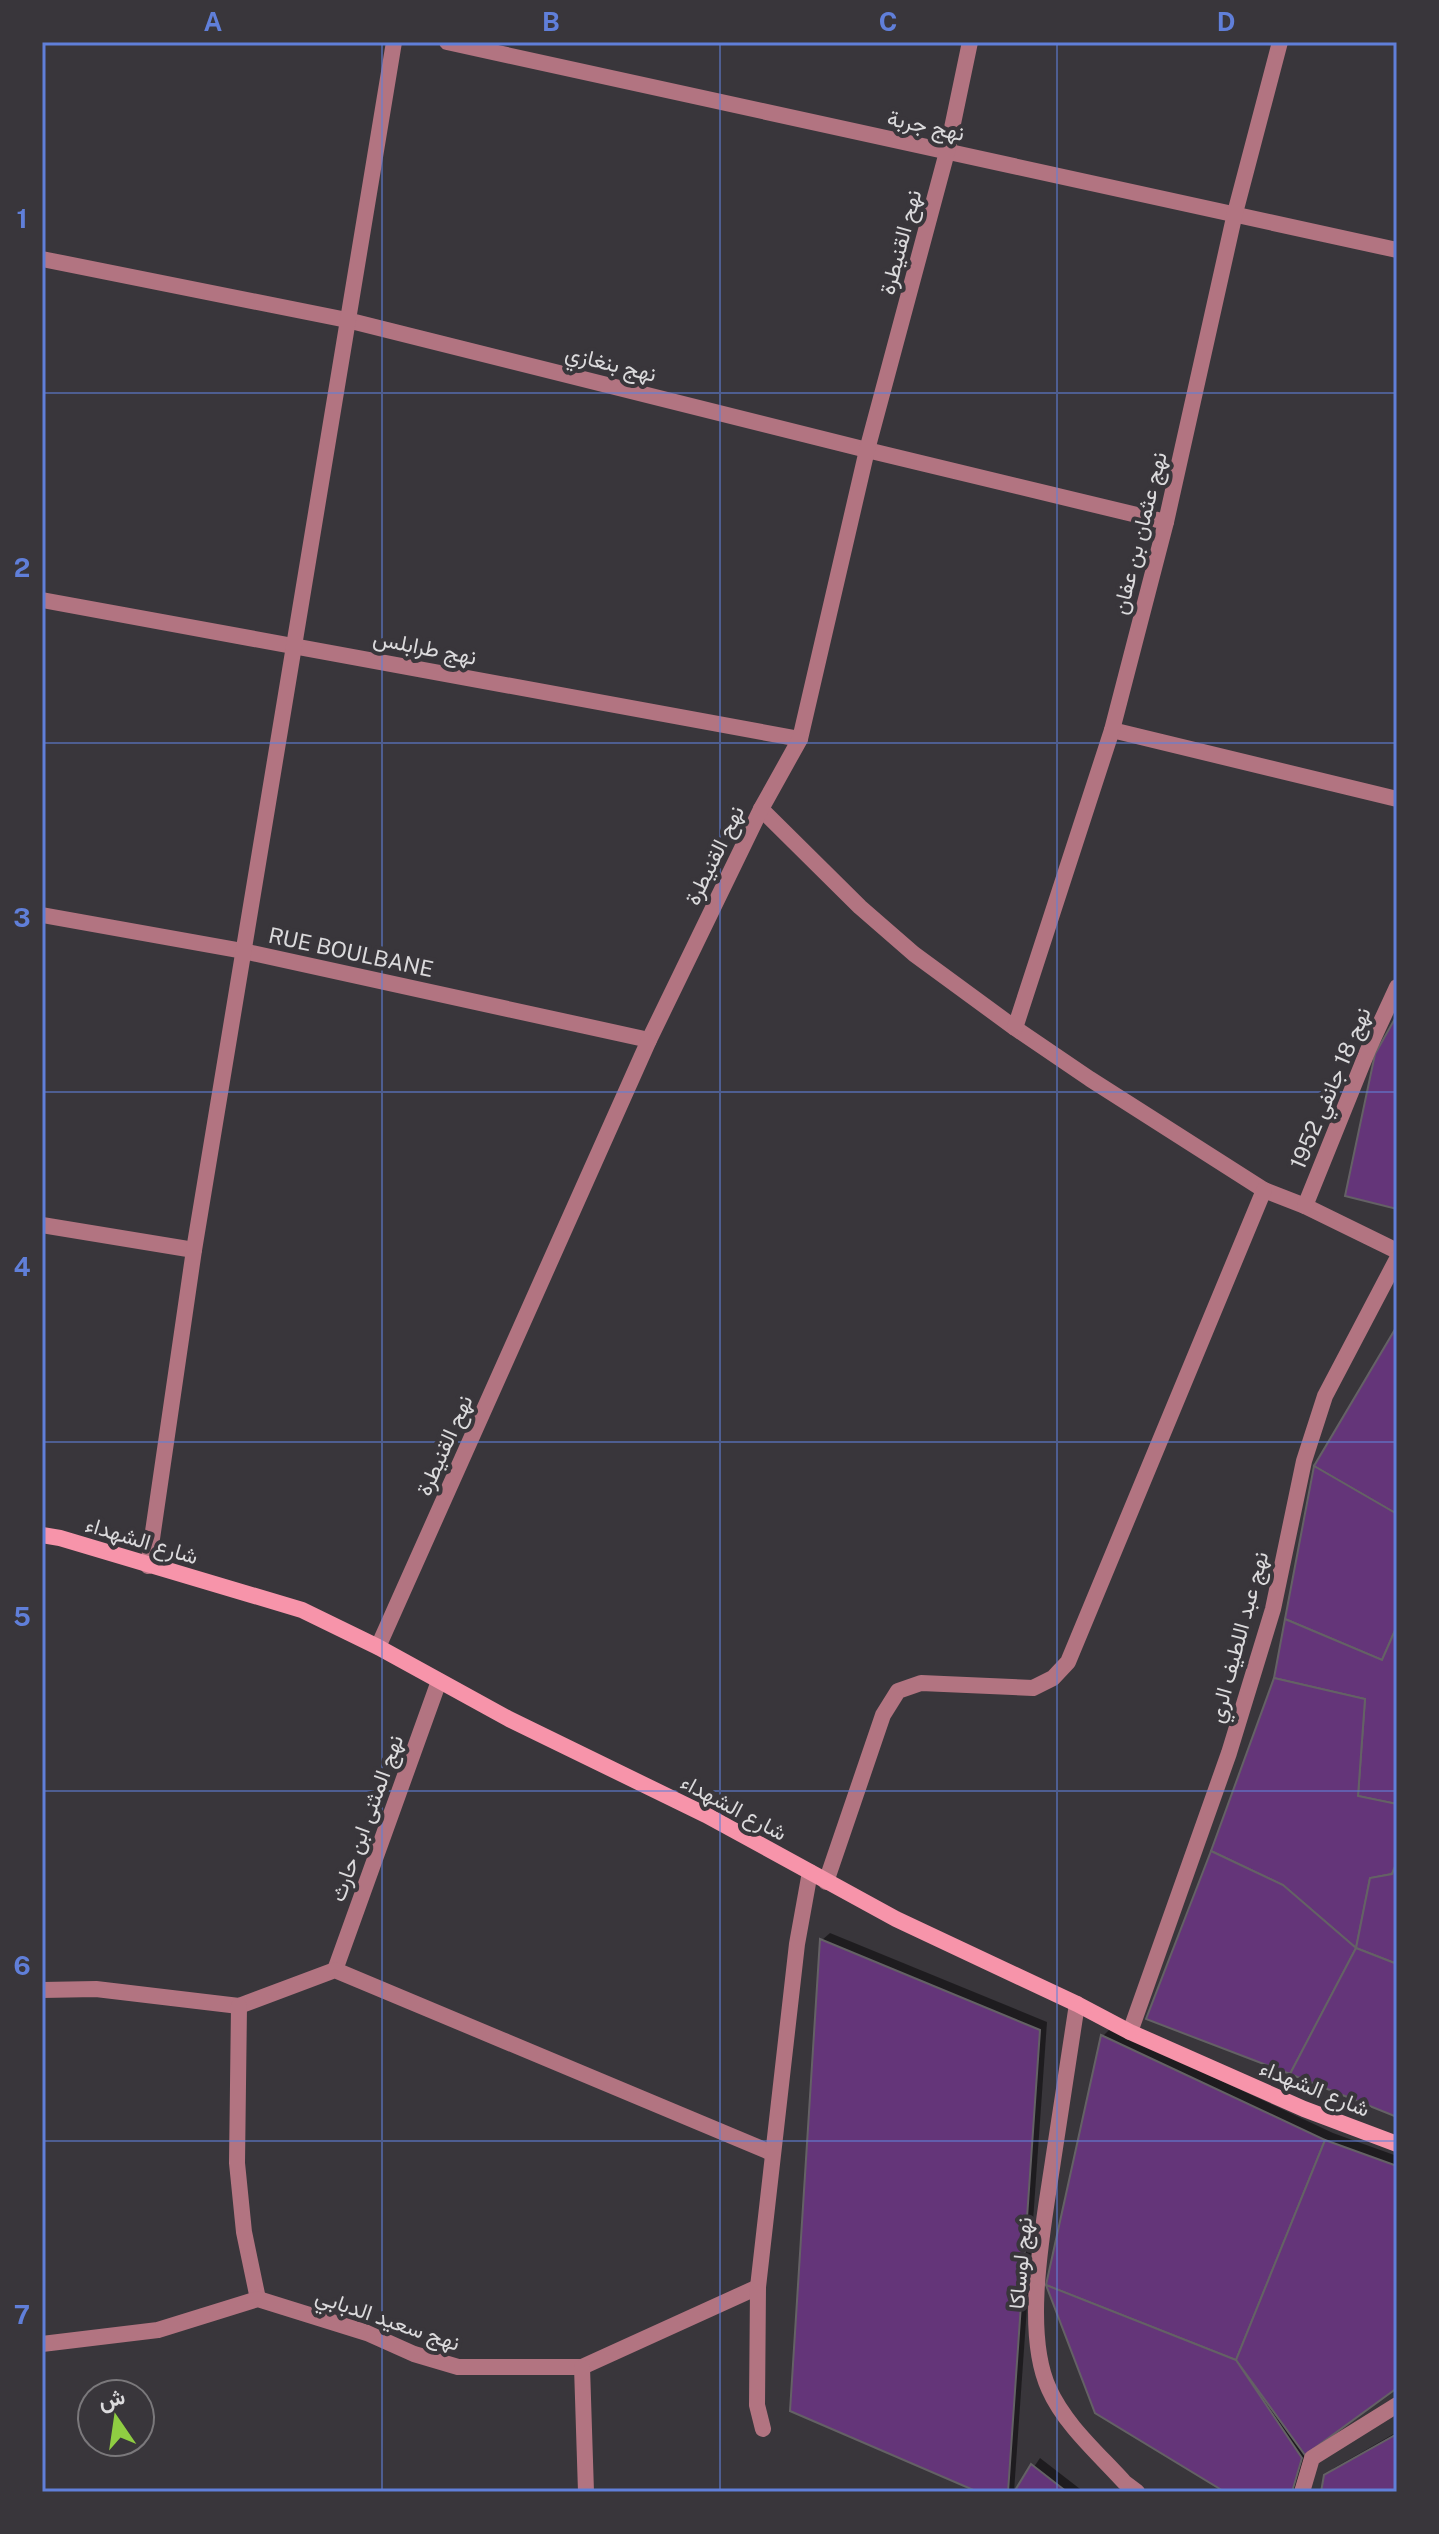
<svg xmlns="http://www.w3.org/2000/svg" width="1439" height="2534" font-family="'Public Sans',Vazirmatn,sans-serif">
  <rect width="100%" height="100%" fill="#39363b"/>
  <g fill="#0007">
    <polygon points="830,1933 1047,2022 1014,2492 983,2492 792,2410 822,1940"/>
    <polygon points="1110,2029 1333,2133 1397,2156 1397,2385 1308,2450 1296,2492 1229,2492 1103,2036"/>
    <polygon points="1397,2432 1397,2492 1323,2492 1326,2476 1334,2468"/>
    <polygon points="1040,2458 1084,2492 1017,2492"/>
  </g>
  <g fill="#643579" stroke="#646165" stroke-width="2">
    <polygon points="1397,1015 1397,1209 1345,1196 1375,1054"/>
    <polygon points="1397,1326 1397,1514 1314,1466"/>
    <polygon points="1314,1466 1397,1514 1397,1626 1382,1660 1285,1619"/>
    <polygon points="1285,1619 1382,1660 1397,1626 1397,1804 1358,1796 1365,1699 1274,1678"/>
    <polygon points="1274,1678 1365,1699 1358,1796 1397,1804 1397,1862 1392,1874 1370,1878 1356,1948 1283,1885 1211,1851"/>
    <polygon points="1211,1851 1283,1885 1356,1948 1290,2074 1146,2019"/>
    <polygon points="1397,1862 1397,1964 1356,1948 1370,1878 1392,1874"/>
    <polygon points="820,1939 1040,2030 1008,2492 978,2492 790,2411"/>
    <polygon points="1356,1948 1397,1964 1397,2117 1290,2074"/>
    <polygon points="1101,2035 1325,2140 1236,2360 1046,2285"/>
    <polygon points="1325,2140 1397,2166 1397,2388 1305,2455 1236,2360"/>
    <polygon points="1046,2285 1236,2360 1302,2458 1292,2492 1225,2492 1095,2413"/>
    <polygon points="1397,2434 1397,2492 1321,2492 1324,2475"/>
    <polygon points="1031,2464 1067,2492 1014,2492"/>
  </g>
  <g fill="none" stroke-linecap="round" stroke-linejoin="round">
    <g stroke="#b27481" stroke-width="16">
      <polyline points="447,42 1397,250"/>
      <polyline points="42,259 347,320 867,450 1166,522"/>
      <polyline points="42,600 800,739"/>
      <polyline points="1112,730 1397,799"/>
      <polyline points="761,809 860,907 914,954 1015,1028 1090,1079 1264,1190 1305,1206 1397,1251"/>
      <polyline points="42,915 243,951 649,1040"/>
      <polyline points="1015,1028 1112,730 1166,522 1235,213 1280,42"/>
      <polyline points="1305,1206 1368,1050 1397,987"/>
      <polyline points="42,1225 194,1250"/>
      <polyline points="148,1566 194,1250 394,42"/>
      <polyline points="378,1647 649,1040 761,809 800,739 867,450 947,152 970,42"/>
      <polyline points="826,1882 883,1715 898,1691 921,1683 1033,1688 1053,1678 1068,1662 1264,1190"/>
      <polyline points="335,1970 439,1681"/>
      <polyline points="42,1990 96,1989 239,2006 335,1970 772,2153"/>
      <path d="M1077,2004C1069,2056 1061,2108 1053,2161C1044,2223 1022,2331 1049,2389C1065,2425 1099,2454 1125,2483L1137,2492"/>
      <polyline points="239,2006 237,2163 244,2232 258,2299"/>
      <polyline points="1130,2032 1229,1753 1273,1609 1304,1461 1325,1396 1397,1259"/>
      <polyline points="42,2344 158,2330 258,2299 367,2333 414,2354 458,2367 582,2367 758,2287"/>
      <polyline points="582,2367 586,2492"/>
      <polyline points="763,2429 757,2405 758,2287 797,1944 810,1872"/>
      <polyline points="1302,2492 1312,2458 1397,2405"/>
    </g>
    <polyline stroke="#f794aa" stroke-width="16" points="42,1535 60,1538 302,1610 378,1647 509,1719 706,1815 896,1919 1077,2004 1130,2032 1304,2109 1397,2144"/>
  </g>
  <path fill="none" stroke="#607fd9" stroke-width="2" stroke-opacity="0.55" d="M382,42V2492M720,42V2492M1057,42V2492M42,393H1397M42,743H1397M42,1092H1397M42,1442H1397M42,1791H1397M42,2141H1397"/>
  <g text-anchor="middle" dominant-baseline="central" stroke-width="8" stroke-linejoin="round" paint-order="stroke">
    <g font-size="22" fill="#dbdadc" stroke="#39363b">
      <text transform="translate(926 125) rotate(12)">نهج جربة</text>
      <text transform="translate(900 242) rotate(-75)">نهح القنيطرة</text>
      <text transform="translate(611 363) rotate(14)">نهج بنغازي</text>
      <text transform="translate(1139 533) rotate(-76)">نهج عثمان بن عفان</text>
      <text transform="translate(425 647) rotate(11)">نهج طرابلس</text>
      <text transform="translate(714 855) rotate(-64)">نهح القنيطرة</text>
      <text transform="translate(351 952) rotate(12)">RUE BOULBANE</text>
      <text transform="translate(1330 1088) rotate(-67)">نهج 18 جانفي 1952</text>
      <text transform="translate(444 1445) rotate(-66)">نهح القنيطرة</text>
      <text transform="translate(142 1540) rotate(17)">شارع الشهداء</text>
      <text transform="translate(1238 1637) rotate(-75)">نهج عبد اللطيف الري</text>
      <text transform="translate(734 1807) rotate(28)">شارع الشهداء</text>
      <text transform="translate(366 1818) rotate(-70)">نهج المثنى ابن حارث</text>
      <text transform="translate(1315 2088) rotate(22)">شارع الشهداء</text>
      <text transform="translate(1020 2263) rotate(-85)">نهج لوساكا</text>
      <text transform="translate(388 2319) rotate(19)">نهج سعيد الدبابي</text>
    </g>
  </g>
  <rect width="1439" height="2534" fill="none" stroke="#39363b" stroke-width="88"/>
  <g transform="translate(116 2418) rotate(347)"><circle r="38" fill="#39363b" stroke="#7a787b" stroke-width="2"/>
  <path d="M0-6L14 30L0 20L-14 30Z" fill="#8fcd42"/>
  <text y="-12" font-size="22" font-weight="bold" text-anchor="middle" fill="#dbdadc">ش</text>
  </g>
  <rect x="44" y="44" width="1351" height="2446" fill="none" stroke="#607fd9" stroke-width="3"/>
  <g font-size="26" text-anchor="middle" font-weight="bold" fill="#607fd9">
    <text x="213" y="31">A</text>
    <text x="551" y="31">B</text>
    <text x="888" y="31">C</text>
    <text x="1226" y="31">D</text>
    <text x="22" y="228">1</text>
    <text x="22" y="577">2</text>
    <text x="22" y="927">3</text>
    <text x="22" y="1276">4</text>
    <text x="22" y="1626">5</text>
    <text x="22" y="1975">6</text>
    <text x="22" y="2324">7</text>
  </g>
</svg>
